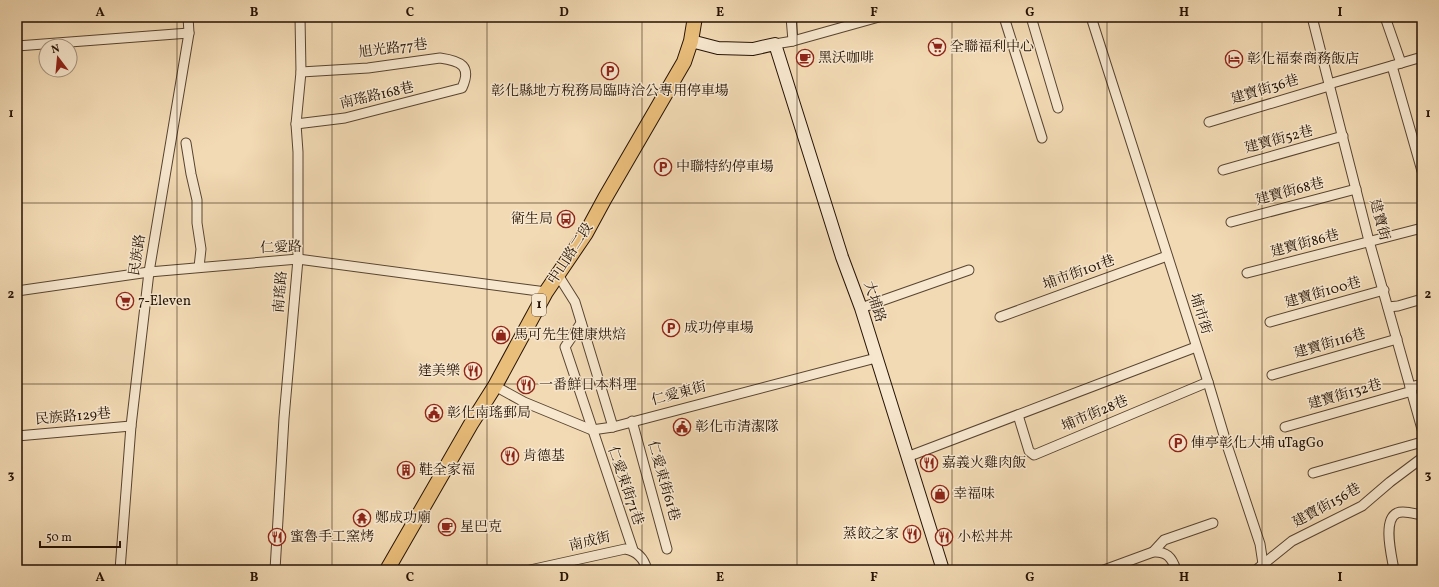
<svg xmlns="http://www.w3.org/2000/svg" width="1439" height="587" font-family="Vollkorn,'Noto Serif TC',serif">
  <rect width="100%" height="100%" fill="#f2dab4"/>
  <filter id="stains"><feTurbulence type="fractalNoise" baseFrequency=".005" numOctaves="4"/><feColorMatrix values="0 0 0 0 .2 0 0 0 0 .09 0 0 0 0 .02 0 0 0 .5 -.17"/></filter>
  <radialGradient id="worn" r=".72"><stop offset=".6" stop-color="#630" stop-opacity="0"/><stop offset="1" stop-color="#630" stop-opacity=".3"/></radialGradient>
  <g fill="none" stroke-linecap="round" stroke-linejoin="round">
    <defs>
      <g id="street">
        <polyline points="791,17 793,41"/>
        <polyline points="1004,17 1042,138"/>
        <polyline points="1031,17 1058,108"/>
        <polyline points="1091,17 1208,382 1226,442 1260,544 1263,564"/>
        <polyline points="1312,17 1369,241 1422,429"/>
        <polyline points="1385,17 1401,63"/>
        <polyline points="775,44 793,41 879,17"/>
        <polyline points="17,46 189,33"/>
        <polyline points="1392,66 1422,171"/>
        <polyline points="1329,84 1422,57"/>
        <polyline points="1209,122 1329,86"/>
        <path d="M296,124L345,118L462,88C472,66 461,61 440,58L368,68L301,72"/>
        <polyline points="186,143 191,174 197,200 197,223 201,249 199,267"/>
        <polyline points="1223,170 1343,136"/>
        <polyline points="1231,222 1356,189"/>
        <polyline points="1247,273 1422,228"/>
        <polyline points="558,275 575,302 613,427"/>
        <polyline points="17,291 149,272 298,259 546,292"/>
        <polyline points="1388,307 1398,306 1422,299"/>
        <polyline points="861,308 969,270"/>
        <polyline points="1000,317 1167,256"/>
        <polyline points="1270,322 1384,290"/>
        <polyline points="581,323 565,347 633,550"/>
        <polyline points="1272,375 1397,339"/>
        <polyline points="495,386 524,402 592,430 613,427 876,358"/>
        <polyline points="1410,387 1422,384"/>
        <polyline points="1018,415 1029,451 1034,455 1208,382"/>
        <polyline points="632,421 667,549"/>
        <polyline points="1285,427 1412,391"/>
        <polyline points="17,436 131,426"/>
        <polyline points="907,457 1196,347"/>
        <polyline points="1313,473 1422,442"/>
        <polyline points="1153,552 1164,540 1213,523"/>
        <polyline points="120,570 131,426 149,272 189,33 188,17"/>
        <polyline points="275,570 284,418 298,259 298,152 296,124 301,72 300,17"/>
        <path d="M530,570L625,549C637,551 644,558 647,570"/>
        <path d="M1104,570L1153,552C1166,551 1172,557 1176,570"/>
        <polyline points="1256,570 1292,541 1362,506 1390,482 1422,458"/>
        <path d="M1394,570C1392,557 1382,520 1397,513C1404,510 1415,514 1422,515"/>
      </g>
      <polyline id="secondary" points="691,41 718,48 753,49 775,44 842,257 861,308 943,570"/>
      <polyline id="primary" points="387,570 471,424 495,386 546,292 586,233 605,198 684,62 691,41 695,17"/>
    </defs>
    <use href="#street" stroke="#584431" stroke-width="11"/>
    <use href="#secondary" stroke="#251205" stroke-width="14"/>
    <use href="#primary" stroke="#251205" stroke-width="16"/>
    <use href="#street" stroke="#f7e7ce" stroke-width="9"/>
    <use href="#secondary" stroke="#f7e7ce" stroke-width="12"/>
    <use href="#primary" stroke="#e9bd7a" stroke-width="14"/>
  </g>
  <path fill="none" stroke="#251205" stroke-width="1" stroke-opacity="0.55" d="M177,17V570M332,17V570M487,17V570M642,17V570M797,17V570M952,17V570M1107,17V570M1262,17V570M17,203H1422M17,384H1422"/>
  <defs>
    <symbol id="supermarket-ring" viewBox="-11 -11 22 22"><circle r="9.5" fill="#f7e7ce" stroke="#8f2418" stroke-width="1.5"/><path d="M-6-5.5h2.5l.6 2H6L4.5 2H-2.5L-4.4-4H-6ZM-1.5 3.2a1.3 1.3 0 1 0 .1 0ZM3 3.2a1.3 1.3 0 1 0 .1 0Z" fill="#8f2418"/></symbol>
    <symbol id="cafe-ring" viewBox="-11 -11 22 22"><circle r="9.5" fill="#f7e7ce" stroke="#8f2418" stroke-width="1.5"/><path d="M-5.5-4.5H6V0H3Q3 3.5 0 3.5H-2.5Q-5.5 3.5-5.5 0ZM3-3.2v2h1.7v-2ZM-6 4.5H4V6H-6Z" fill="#8f2418"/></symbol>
    <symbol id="hotel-ring" viewBox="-11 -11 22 22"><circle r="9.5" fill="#f7e7ce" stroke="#8f2418" stroke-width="1.5"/><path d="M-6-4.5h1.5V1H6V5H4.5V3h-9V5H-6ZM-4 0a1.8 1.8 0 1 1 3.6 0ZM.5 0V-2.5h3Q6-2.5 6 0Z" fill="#8f2418"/></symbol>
    <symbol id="parking-ring" viewBox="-11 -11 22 22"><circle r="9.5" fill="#f7e7ce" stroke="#8f2418" stroke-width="1.5"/><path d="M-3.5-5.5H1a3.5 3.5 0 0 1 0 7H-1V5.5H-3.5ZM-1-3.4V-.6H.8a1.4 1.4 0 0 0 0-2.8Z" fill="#8f2418"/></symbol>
    <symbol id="bus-ring" viewBox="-11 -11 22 22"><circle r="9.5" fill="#f7e7ce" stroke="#8f2418" stroke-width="1.5"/><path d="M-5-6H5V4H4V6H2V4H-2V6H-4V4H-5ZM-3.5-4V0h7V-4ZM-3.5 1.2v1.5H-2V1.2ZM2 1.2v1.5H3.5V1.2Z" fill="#8f2418"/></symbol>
    <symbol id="shop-ring" viewBox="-11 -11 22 22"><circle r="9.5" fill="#f7e7ce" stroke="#8f2418" stroke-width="1.5"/><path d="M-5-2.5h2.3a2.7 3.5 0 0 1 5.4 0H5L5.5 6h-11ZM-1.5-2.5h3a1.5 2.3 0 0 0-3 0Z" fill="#8f2418"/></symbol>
    <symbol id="restaurant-ring" viewBox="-11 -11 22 22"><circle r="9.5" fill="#f7e7ce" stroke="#8f2418" stroke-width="1.5"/><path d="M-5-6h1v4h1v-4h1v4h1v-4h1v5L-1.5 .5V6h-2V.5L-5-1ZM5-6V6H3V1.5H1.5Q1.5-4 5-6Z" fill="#8f2418"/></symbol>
    <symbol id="civic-ring" viewBox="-11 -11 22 22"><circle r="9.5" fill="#f7e7ce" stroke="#8f2418" stroke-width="1.5"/><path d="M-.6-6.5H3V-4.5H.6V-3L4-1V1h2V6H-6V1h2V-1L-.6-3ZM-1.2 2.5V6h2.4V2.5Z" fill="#8f2418"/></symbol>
    <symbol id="building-ring" viewBox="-11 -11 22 22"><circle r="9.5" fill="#f7e7ce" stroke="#8f2418" stroke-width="1.5"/><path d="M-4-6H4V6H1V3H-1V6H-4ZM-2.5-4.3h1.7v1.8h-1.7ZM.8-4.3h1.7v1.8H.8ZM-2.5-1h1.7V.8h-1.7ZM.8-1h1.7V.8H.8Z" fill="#8f2418"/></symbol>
    <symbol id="temple-ring" viewBox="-11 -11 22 22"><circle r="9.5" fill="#f7e7ce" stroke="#8f2418" stroke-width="1.5"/><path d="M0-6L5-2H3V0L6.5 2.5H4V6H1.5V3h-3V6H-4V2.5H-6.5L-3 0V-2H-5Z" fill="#8f2418"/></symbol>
  </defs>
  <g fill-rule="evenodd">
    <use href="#supermarket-ring" x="927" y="37" width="20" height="20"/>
    <use href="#cafe-ring" x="795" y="48" width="20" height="20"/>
    <use href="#hotel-ring" x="1224" y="49" width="20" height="20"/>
    <use href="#parking-ring" x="600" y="61" width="20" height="20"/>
    <use href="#parking-ring" x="653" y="157" width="20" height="20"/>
    <use href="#bus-ring" x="556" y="209" width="20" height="20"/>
    <use href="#supermarket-ring" x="115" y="291" width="20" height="20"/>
    <use href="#parking-ring" x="661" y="318" width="20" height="20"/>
    <use href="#shop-ring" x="491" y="325" width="20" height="20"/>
    <use href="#restaurant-ring" x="463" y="361" width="20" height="20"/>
    <use href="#restaurant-ring" x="516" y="375" width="20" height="20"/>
    <use href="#civic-ring" x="424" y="403" width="20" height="20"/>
    <use href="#civic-ring" x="672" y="417" width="20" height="20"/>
    <use href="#parking-ring" x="1168" y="433" width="20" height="20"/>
    <use href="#restaurant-ring" x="500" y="446" width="20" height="20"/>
    <use href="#restaurant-ring" x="919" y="453" width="20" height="20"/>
    <use href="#building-ring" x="396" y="460" width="20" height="20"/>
    <use href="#shop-ring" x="930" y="484" width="20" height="20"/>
    <use href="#temple-ring" x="352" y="508" width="20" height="20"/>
    <use href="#cafe-ring" x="437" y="517" width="20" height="20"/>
    <use href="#restaurant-ring" x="902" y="524" width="20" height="20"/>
    <use href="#restaurant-ring" x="267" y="527" width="20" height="20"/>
    <use href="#restaurant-ring" x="934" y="527" width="20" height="20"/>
  </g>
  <g text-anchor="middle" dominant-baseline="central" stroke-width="3" stroke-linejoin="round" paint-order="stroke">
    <rect fill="#f7e7ce" stroke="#645241" stroke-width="1" x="532" y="294" width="14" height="22" rx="3"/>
    <g font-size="13" font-weight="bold" fill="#251205">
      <text x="539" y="305">1</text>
    </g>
    <g font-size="14" fill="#251205" stroke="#f7e7ce" text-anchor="start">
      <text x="950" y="47">全聯福利中心</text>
      <text x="818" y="58">黑沃咖啡</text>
      <text x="1247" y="59">彰化福泰商務飯店</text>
      <text x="610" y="91" text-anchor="middle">彰化縣地方稅務局臨時洽公專用停車場</text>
      <text x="676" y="167">中聯特約停車場</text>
      <text x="553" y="219" text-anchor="end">衛生局</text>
      <text x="138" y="301">7-Eleven</text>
      <text x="684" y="328">成功停車場</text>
      <text x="514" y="335">馬可先生健康烘焙</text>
      <text x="460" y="371" text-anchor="end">達美樂</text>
      <text x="539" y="385">一番鮮日本料理</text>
      <text x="447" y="413">彰化南瑤郵局</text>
      <text x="695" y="427">彰化市清潔隊</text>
      <text x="1191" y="443">俥亭彰化大埔 uTagGo</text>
      <text x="523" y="456">肯德基</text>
      <text x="942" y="463">嘉義火雞肉飯</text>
      <text x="419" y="470">鞋全家福</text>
      <text x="953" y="494">幸福味</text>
      <text x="375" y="518">鄭成功廟</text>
      <text x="460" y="527">星巴克</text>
      <text x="899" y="534" text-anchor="end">蒸餃之家</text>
      <text x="290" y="537">蜜魯手工窯烤</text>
      <text x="957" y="537">小松丼丼</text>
    </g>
    <g font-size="14" fill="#251205" stroke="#f7e7ce">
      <text transform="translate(393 49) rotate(-7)">旭光路77巷</text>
      <text transform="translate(1265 90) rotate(-17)">建寶街36巷</text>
      <text transform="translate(377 96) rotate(-13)">南瑤路168巷</text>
      <text transform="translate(1279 140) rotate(-15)">建寶街52巷</text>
      <text transform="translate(1290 192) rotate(-15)">建寶街68巷</text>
      <text transform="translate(1379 220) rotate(75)">建寶街</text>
      <text transform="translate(1305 244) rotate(-15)">建寶街86巷</text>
      <text transform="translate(281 248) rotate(-2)">仁愛路</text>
      <text transform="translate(571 254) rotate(-57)">中山路二段</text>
      <text transform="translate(138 255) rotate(-81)">民族路</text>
      <text transform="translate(1079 273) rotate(-20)">埔市街101巷</text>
      <text transform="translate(281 292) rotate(-85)">南瑤路</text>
      <text transform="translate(1323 293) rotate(-16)">建寶街100巷</text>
      <text transform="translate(874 302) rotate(72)">大埔路</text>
      <text transform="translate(1200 314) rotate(72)">埔市街</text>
      <text transform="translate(1330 344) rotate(-16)">建寶街116巷</text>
      <text transform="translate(679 394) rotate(-15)">仁愛東街</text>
      <text transform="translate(1345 395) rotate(-16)">建寶街132巷</text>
      <text transform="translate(1095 414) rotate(-23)">埔市街28巷</text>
      <text transform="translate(73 417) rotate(-5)">民族路129巷</text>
      <text transform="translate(663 481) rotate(74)">仁愛東街61巷</text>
      <text transform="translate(625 486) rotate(71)">仁愛東街71巷</text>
      <text transform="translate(1327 506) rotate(-29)">建寶街156巷</text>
      <text transform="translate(590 542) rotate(-13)">南成街</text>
    </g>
  </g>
  <rect width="1439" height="587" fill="none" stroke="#f2dab4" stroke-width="44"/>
  <g transform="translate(58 58) rotate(344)"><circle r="19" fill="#f7e7ce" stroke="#a3927e"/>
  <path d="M0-3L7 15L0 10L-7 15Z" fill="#8f2418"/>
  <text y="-6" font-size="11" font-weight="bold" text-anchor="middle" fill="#251205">N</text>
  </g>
  <path d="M40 541v6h80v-6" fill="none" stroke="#251205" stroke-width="2"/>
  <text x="46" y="541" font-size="12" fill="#251205" stroke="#f7e7ce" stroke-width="3" paint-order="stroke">50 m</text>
  <rect x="22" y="22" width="1395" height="543" fill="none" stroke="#251205" stroke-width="1.5"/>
  <g font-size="13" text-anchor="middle" font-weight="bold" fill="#251205">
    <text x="100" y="16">A</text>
    <text x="254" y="16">B</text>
    <text x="410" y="16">C</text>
    <text x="564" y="16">D</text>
    <text x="720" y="16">E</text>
    <text x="874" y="16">F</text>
    <text x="1030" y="16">G</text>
    <text x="1184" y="16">H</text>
    <text x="1340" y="16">I</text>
    <text x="11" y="117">1</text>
    <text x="1428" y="117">1</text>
    <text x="11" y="298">2</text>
    <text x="1428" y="298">2</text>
    <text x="11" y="479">3</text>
    <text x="1428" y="479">3</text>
    <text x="100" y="581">A</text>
    <text x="254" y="581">B</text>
    <text x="410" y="581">C</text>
    <text x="564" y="581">D</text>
    <text x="720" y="581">E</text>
    <text x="874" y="581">F</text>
    <text x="1030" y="581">G</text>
    <text x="1184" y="581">H</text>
    <text x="1340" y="581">I</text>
  </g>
  <rect width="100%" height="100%" filter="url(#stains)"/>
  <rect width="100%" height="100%" fill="url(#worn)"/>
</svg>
